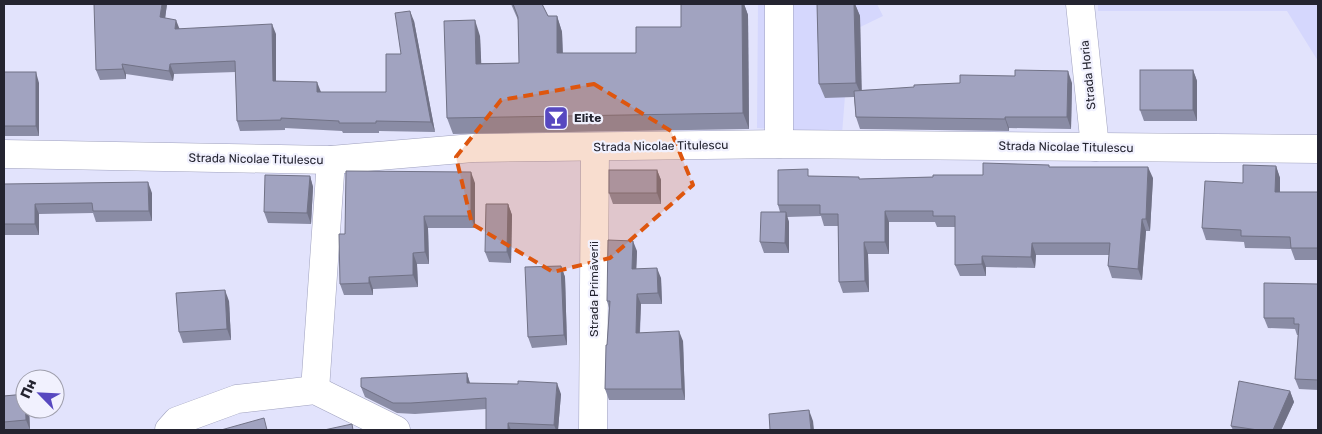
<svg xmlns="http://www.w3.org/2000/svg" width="1322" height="434" font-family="Rubik,sans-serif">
  <rect width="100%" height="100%" fill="#e2e3fc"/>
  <g fill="#d5d7fd">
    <polygon points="758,4 877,4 883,16 850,32 842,134 757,128"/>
    <polygon points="1098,4 1318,4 1318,61 1287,11 1098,11"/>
  </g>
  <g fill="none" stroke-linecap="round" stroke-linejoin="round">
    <defs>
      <g id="minor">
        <polyline points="1080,4 1095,147"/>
        <polyline points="779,144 779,4"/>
        <polyline points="4,154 331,160 473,148 779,144 1318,149"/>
        <polyline points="315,390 331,160"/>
        <polyline points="169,430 177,421 237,399 315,390 396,430"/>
        <polyline points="593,430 595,147"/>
      </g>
    </defs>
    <use href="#minor" stroke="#9fa1be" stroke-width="29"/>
    <use href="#minor" stroke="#fff" stroke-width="28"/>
  </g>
  <g fill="#8a8ca5">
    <polygon points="167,4 165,18 180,29 276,34 276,81 321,92 386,92 414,21 435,132 379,131 379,133 343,133 342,131 285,128 285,130 240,131 237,121 236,72 174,74 173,81 126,74 126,79 100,80 96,70"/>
    <polygon points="511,4 542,4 548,16 557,16 562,32 563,53 636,53 681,27 744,4 748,15 749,129 453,134 447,118 480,36 481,63 519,63 518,20"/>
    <polygon points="817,4 855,4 860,16 861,90 1072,83 1071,129 1009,128 1009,131 860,129 856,117 854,97 825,98 819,84"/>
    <polygon points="1193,70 1197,81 1197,121 1144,121 1140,110"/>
    <polygon points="4,77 39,83 39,136 4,136"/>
    <polygon points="1276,166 1280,178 1280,192 1318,192 1318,260 1295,260 1291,249 1245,248 1244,242 1206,240 1202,228 1243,183"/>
    <polygon points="1050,167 1153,178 1150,231 1146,231 1142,280 1112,278 1108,266 1109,255 1036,255 1035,268 986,267 986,276 960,276 955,265 955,227 937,227 935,222 889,222 889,254 868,254 869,292 843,293 839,282 838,226 824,226 821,216 787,217 789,222 789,253 764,253 760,242 780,212 778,205 810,176 860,179 933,177 983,175"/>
    <polygon points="657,170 661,180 661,204 613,204 609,193"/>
    <polygon points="310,176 313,187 311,224 268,223 264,212"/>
    <polygon points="475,183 475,228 428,228 429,264 417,264 418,287 373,289 373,295 344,295 340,284 345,234"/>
    <polygon points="4,184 152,193 152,221 96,222 93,213 39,214 39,235 4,235"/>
    <polygon points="508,204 512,215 511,263 489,262 485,252"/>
    <polygon points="637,251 636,269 661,278 662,304 641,304 640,333 683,341 685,400 609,400 605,389 609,308 607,301"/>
    <polygon points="561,266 565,277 567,345 532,348 528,337"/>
    <polygon points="1318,284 1318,390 1299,389 1295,379 1298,335 1297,335 1295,329 1268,328 1264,318"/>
    <polygon points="229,301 231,340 183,343 179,332"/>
    <polygon points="467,373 470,383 561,394 558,430 486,430 486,409 415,414 397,413 365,397 361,387"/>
    <polygon points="1290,391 1294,402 1281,430 1233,430 1231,426"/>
    <polygon points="25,394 25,409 29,409 30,430 4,430 4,396"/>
  </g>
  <g fill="#717286">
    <polygon points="162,4 167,4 164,27 160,17"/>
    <polygon points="742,4 744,4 748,15 749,129 743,113"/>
    <polygon points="854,4 855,4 860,16 862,97 856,83"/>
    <polygon points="410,11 414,21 435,132 431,122"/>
    <polygon points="557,16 562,32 563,69 557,53"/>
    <polygon points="176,20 180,30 175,29"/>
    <polygon points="475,20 480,36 482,79 476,64"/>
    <polygon points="272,24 276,34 276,91 273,81"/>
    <polygon points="122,64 126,74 126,79 123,69"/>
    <polygon points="170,64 174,74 173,81 169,71"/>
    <polygon points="1193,70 1197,81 1197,121 1193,110"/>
    <polygon points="1068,71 1072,83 1071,129 1067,117"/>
    <polygon points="36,72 39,83 39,136 36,126"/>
    <polygon points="317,82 321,92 317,92"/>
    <polygon points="1005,117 1009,128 1009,131 1005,119"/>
    <polygon points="1276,166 1280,178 1280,205 1275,192"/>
    <polygon points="1148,167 1153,178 1150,231 1146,219"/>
    <polygon points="657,170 661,180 661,204 657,193"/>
    <polygon points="471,172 475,183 475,228 471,216"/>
    <polygon points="310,176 313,187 311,224 307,213"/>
    <polygon points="148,182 152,193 152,221 149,211"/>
    <polygon points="35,204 39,214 39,235 35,224"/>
    <polygon points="508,204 512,215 511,263 507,252"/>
    <polygon points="885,211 889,222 889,254 885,242"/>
    <polygon points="786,212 789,222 789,253 785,243"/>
    <polygon points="424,216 428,228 429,264 425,252"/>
    <polygon points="1142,219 1146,231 1142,280 1138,269"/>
    <polygon points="633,241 637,251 636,279 632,269"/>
    <polygon points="864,242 868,254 869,292 865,281"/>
    <polygon points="1032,243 1036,255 1035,268 1031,257"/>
    <polygon points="413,253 417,264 418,287 413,275"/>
    <polygon points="982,256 986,267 986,276 982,264"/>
    <polygon points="561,266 565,277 567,345 564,335"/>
    <polygon points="657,268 661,278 662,304 658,293"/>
    <polygon points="369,277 373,289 373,295 369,283"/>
    <polygon points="225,290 229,301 231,340 227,329"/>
    <polygon points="637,294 641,304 639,343 636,333"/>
    <polygon points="679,331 683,341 685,400 682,389"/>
    <polygon points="467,373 470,384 467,383"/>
    <polygon points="557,383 561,394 558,430 556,430 554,425"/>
    <polygon points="1290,391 1294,402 1281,430 1273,430"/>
    <polygon points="26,409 29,409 30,430 26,420"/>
    <polygon points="809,410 813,421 814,430 811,430"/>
    <polygon points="508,423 511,430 508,430"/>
  </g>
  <g fill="#a1a3c0" stroke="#717286">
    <polygon points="94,4 162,4 160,17 176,20 175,29 272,24 273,81 317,82 317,92 386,92 386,54 401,54 395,13 410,11 431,122 376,121 376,123 339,123 339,121 281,118 281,120 237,121 235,61 170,64 169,71 122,64 123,69 96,70"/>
    <polygon points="513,4 542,4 548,16 557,16 557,53 636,53 636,27 681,27 681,4 742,4 743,113 447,118 444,21 475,20 476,64 519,63 518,17"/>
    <polygon points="817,4 854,4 856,83 819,84"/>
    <polygon points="1015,70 1068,71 1067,117 1005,117 1005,119 856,117 854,91 914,87 914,85 960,83 960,75 1015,76"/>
    <rect x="1140" y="70" width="53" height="40"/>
    <rect x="4" y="72" width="32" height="54"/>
    <polygon points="983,163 1049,165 1049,167 1148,167 1146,219 1142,219 1138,269 1108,266 1110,243 1032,243 1031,257 982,256 982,264 955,265 955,216 933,216 933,211 885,211 885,242 864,242 865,281 839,282 838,214 820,214 820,205 778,205 778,170 808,169 808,176 859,177 859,179 933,177 933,175 983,175"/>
    <polygon points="1243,165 1276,166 1275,192 1318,192 1318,248 1291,248 1290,237 1241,236 1241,230 1202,228 1205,181 1243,183"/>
    <rect x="609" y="170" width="48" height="23"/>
    <polygon points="346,171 471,172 471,216 424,216 425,252 413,253 413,275 369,277 369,283 340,284 339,234 345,234"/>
    <polygon points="265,175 310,176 307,213 264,212"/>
    <polygon points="148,182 149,211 93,211 92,203 35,204 35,224 4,224 4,184"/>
    <polygon points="486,204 508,204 507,252 485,252"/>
    <polygon points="761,212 786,212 785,243 760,242"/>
    <polygon points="608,240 633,241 632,269 657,268 658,293 637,294 636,333 679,331 682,389 605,389 606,345 607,345 610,301 607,301"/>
    <polygon points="561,266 564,335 528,337 525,267"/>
    <polygon points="1264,283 1318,284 1318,380 1295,379 1299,324 1294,324 1294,318 1264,318"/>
    <polygon points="225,290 227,329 179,332 176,293"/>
    <polygon points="467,373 467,383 518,384 518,381 557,383 554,425 508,423 508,430 486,430 486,398 411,403 393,403 361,387 361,378"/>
    <polygon points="1239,381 1290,391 1273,430 1258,430 1231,426"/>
    <polygon points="25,394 26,420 4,422 4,396"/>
    <polygon points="809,410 811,430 770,430 769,414"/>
    <polygon points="264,418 267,430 221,430"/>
    <polygon points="352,424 353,430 324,430"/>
  </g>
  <path fill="#de560e" fill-opacity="0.2" stroke="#de560e" stroke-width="4" stroke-dasharray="10 6" stroke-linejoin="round" d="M594,84L671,131L693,185L610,258L553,272L472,224L456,157L501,100Z"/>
  <defs>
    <symbol id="bar-square" viewBox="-11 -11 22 22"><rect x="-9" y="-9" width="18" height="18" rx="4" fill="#5748c0" stroke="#f1f1fe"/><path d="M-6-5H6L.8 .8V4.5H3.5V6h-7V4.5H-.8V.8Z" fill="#fff"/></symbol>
  </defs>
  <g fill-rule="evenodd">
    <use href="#bar-square" x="542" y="104" width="28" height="28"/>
  </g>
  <g text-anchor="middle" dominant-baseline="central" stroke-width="4.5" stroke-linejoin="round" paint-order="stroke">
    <g font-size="12" fill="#242430" stroke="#f1f1fe">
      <text transform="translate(1088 75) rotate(-96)">Strada Horia</text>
      <text transform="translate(661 146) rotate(-1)">Strada Nicolae Titulescu</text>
      <text transform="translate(1066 147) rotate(1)">Strada Nicolae Titulescu</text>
      <text transform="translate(256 159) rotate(1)">Strada Nicolae Titulescu</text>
      <text transform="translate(594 289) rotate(-90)">Strada Primăverii</text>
    </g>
    <g font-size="12" font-weight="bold" fill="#242430" stroke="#f1f1fe" text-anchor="start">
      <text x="574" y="118">Elite</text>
    </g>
  </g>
  <rect width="1322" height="434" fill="none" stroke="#242430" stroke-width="10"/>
  <g transform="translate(40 394) rotate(294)"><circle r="24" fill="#f1f1fe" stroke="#9f9fac"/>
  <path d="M0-4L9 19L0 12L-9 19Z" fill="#5748c0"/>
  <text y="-8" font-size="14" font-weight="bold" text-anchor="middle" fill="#242430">Пн</text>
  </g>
</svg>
